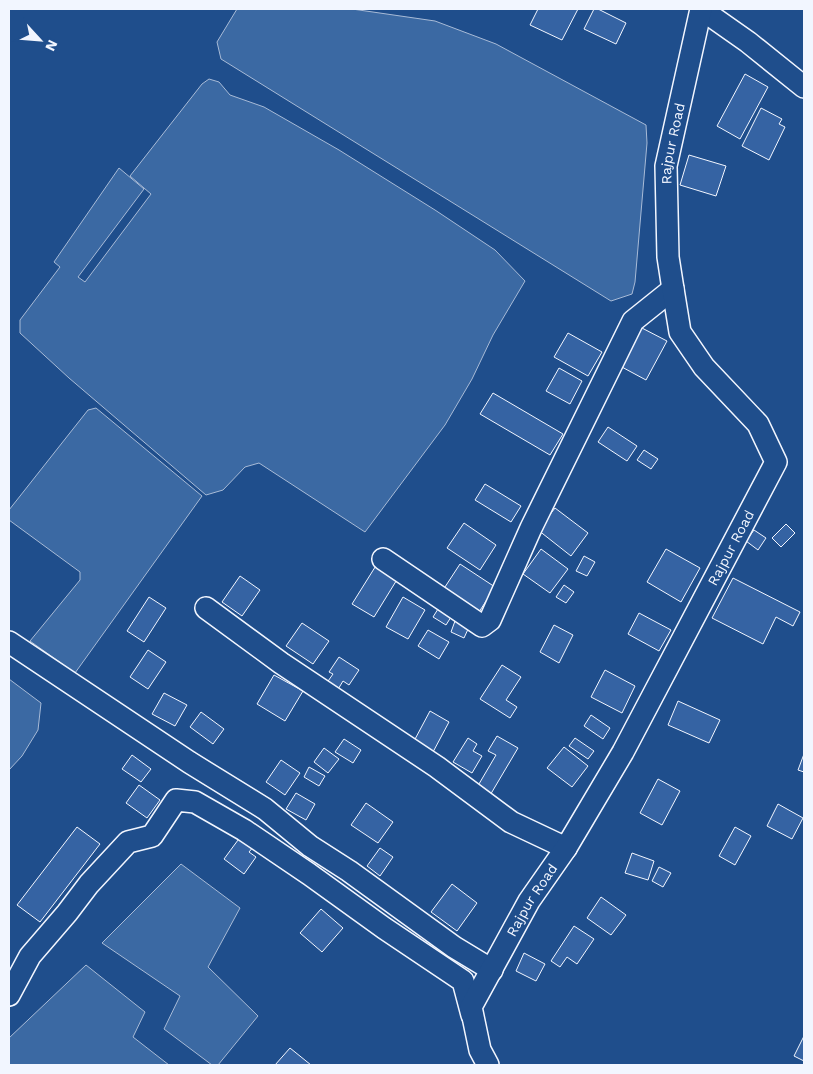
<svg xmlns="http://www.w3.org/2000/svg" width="813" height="1074" font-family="'Work Sans',sans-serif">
  <rect width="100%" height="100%" fill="#1f4e8c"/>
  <g fill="#3b69a3" stroke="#a8bbd7">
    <polygon points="237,9 352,9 435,21 496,44 646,125 647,143 635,282 632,294 611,301 221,59 217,42"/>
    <polygon points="209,79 219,82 230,95 264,107 339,150 435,210 495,250 525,281 493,335 472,379 445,425 365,532 259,463 245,467 223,490 206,495 69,378 20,333 20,320 60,267 54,262 119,168 144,189 78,277 85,282 151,194 130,176 202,84"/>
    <polygon points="96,408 202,496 75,673 30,641 80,580 80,572 9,520 9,510 88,410"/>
    <polygon points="9,679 41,703 38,730 22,756 9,770"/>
    <polygon points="181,864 240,908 208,967 258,1016 218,1065 212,1065 164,1029 180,996 102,943"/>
    <polygon points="86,965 145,1012 133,1037 169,1065 9,1065 9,1038"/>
  </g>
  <g fill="#3563a3" stroke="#f2f6ff">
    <polygon points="538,9 578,9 562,40 530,25"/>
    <polygon points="594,9 598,9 626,23 616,44 584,29"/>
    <polygon points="745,74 768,87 740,139 717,126"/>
    <polygon points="761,108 782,119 779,124 785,127 769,160 742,146"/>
    <polygon points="689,155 726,166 716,196 680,185"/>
    <polygon points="640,327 667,341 646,380 620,366"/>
    <polygon points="568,333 602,352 588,376 554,357"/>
    <polygon points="559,368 582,381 570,404 546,391"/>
    <polygon points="493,393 563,434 550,455 480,414"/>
    <polygon points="608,427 637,446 627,461 598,442"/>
    <polygon points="644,450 658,459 651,469 637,460"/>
    <polygon points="485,484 521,506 511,522 475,500"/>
    <polygon points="555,508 588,533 571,556 538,530"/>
    <polygon points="464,523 496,545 480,570 447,548"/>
    <polygon points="786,524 795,533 781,547 772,538"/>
    <polygon points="754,530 766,538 758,550 746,541"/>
    <polygon points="541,549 568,569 550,593 523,574"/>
    <polygon points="666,549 700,568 681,602 647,582"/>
    <polygon points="584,556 595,562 587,576 576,571"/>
    <polygon points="377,564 398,578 374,617 352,604"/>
    <polygon points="460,564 495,587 479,612 443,590"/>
    <polygon points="240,576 260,590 242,616 222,602"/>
    <polygon points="733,578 800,612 793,626 776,617 763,644 712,618"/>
    <polygon points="564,585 574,592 566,603 556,597"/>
    <polygon points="149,597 166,608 144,642 127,631"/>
    <polygon points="403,597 425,610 408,639 386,627"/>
    <polygon points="438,609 451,617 446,625 433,617"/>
    <polygon points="639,613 671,630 659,651 628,634"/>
    <polygon points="455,621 469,627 464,638 451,632"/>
    <polygon points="302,623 329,641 313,664 286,646"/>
    <polygon points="554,625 573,635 559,663 540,652"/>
    <polygon points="428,630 449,642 439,659 418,646"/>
    <polygon points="148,650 166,662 148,689 130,677"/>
    <polygon points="339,657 359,670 349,685 343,681 337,691 326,684 333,674 329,672"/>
    <polygon points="502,665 521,677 506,700 517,707 510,718 480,699"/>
    <polygon points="605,670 635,686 622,713 591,697"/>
    <polygon points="274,675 303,691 285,721 257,704"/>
    <polygon points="164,693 187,705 175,726 152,714"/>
    <polygon points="678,701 720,720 709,743 668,725"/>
    <polygon points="430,711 449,722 433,752 414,741"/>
    <polygon points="201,712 224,729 213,744 190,727"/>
    <polygon points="591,715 610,728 603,739 584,726"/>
    <polygon points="497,736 518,748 489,797 476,789 496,755 488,751"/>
    <polygon points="468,738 477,744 473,751 482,756 472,773 453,762"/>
    <polygon points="575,738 594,751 588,759 569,746"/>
    <polygon points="344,739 361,750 353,763 335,752"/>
    <polygon points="564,747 588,766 572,787 547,768"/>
    <polygon points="324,748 339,759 328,773 314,762"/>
    <polygon points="804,754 804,772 798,770"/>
    <polygon points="132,755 151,769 141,782 122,769"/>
    <polygon points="281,760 300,773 285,795 266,782"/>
    <polygon points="309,767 325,776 319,786 304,777"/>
    <polygon points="658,779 680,791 662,825 640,813"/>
    <polygon points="139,785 160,800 147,818 126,803"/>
    <polygon points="296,793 315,804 306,820 286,809"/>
    <polygon points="366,803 393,822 378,843 351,825"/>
    <polygon points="778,804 803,818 792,839 767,826"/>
    <polygon points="77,827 100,844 40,922 17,905"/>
    <polygon points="735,827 751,836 735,865 719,856"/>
    <polygon points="241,836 254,846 249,852 256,857 244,874 224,859"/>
    <polygon points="380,848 393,857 380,876 367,866"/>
    <polygon points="632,853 654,861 648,880 625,873"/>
    <polygon points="659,867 671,873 663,887 652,881"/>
    <polygon points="452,884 477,903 457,931 431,912"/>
    <polygon points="601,897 626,915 611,935 587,918"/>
    <polygon points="321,909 343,928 322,952 300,933"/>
    <polygon points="574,926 594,939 577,964 567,957 560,967 551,961"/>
    <polygon points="524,953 545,964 536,981 516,971"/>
    <polygon points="804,1036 804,1061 794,1056"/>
    <polygon points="290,1048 311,1065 275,1065"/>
  </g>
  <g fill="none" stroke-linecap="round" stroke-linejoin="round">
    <defs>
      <g id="minor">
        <polyline points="701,9 748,42 804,87"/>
        <polyline points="383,559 482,626 490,620 531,528 633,321 673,289"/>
        <polyline points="206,608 281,663 437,767 511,822 566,848"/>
        <polyline points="9,642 189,762 265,809 310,846 349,871 454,947 492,970"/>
        <polyline points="9,995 30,956 67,913 89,884 128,842 152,836 176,800 195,802 244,830 309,874 384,928 463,981 472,1015"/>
        <path id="s1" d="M488,1065L480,1050L471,1007L529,901L566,848L623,752L776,462L758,424L704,367L680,332L673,289L668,257L666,166L701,9"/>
      </g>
    </defs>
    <use href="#minor" stroke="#f2f6ff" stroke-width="24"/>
    <use href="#minor" stroke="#1f4e8c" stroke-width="21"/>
  </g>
  <g text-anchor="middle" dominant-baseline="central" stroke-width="4" stroke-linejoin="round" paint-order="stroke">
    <g font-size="14" fill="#f2f6ff" stroke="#1f4e8c">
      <text stroke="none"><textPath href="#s1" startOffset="1039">Rajpur Road</textPath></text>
      <text stroke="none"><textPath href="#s1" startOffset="589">Rajpur Road</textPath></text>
      <text stroke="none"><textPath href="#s1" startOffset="184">Rajpur Road</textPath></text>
    </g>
  </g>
  <rect width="813" height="1074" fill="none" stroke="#f2f6ff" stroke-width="20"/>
  <g transform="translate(40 40) rotate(116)" stroke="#1f4e8c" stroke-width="4" paint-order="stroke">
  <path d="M0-4L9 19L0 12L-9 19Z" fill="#f2f6ff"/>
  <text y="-8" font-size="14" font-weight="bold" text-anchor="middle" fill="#f2f6ff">N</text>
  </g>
</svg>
